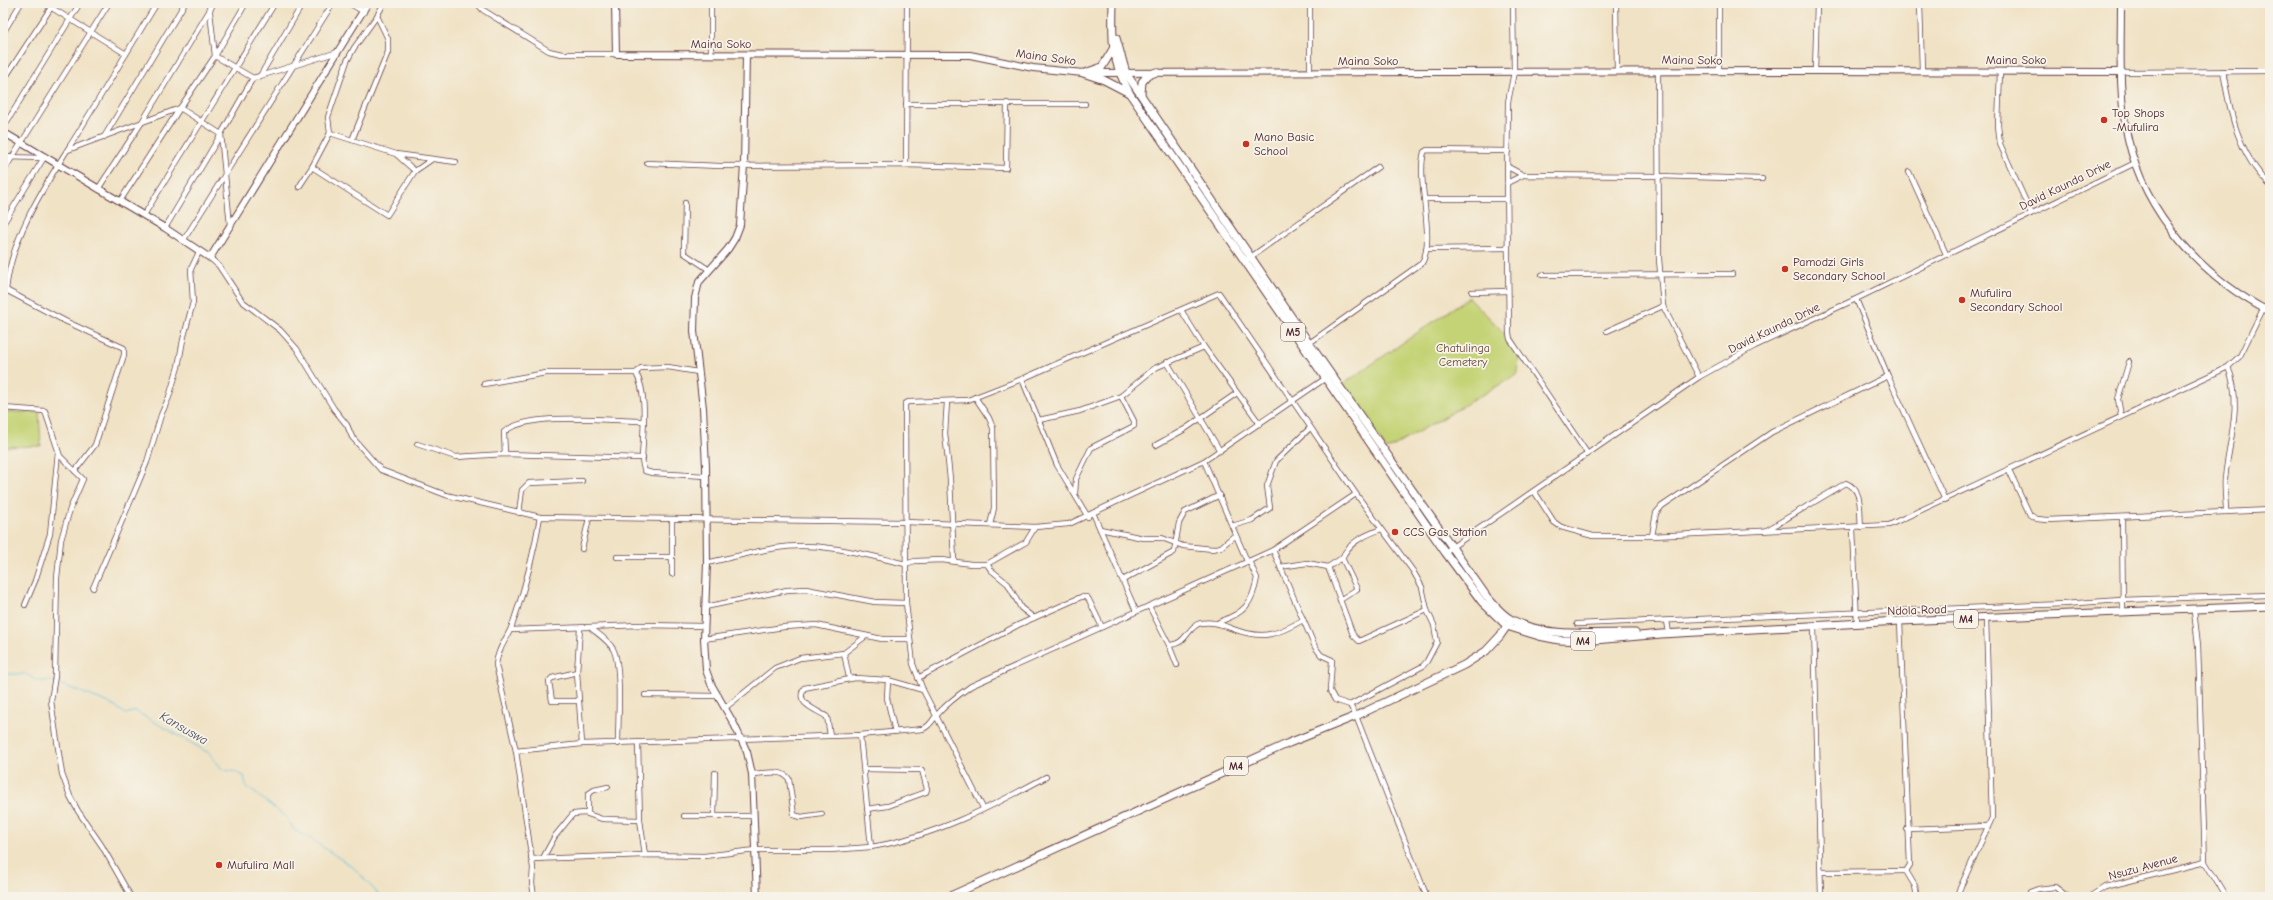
<svg xmlns="http://www.w3.org/2000/svg" width="2273" height="900" font-family="'Comic Neue',sans-serif">
  <rect width="100%" height="100%" fill="#f7f3e8"/>
  <filter id="ink" filterUnits="userSpaceOnUse"><feTurbulence type="fractalNoise" baseFrequency=".025" numOctaves="2"/><feDisplacementMap in="SourceGraphic" scale="8" xChannelSelector="R" yChannelSelector="G"/><feConvolveMatrix kernelMatrix="1 2 1 2 8 2 1 2 1" color-interpolation-filters="sRGB"/></filter>
  <filter id="wash" filterUnits="userSpaceOnUse"><feTurbulence type="fractalNoise" baseFrequency=".012" numOctaves="4" result="noise"/><feDisplacementMap in="SourceGraphic" scale="16" xChannelSelector="R" yChannelSelector="G"/><feGaussianBlur stdDeviation="0.9" result="paint"/><feColorMatrix in="noise" values="0 0 0 0 0 0 0 0 0 0 0 0 0 0 0 0 0 1.4 0 .05"/><feComposite in="paint" operator="in"/></filter>
  <g filter="url(#wash)">
    <rect width="100%" height="100%" fill="#f0e2c5"/>
    <g fill="#c4d375" stroke="#877950">
      <polygon points="1469,297 1507,336 1519,357 1518,374 1387,450 1342,385"/>
      <polygon points="3,412 39,412 41,446 3,447"/>
    </g>
    <g fill="none" stroke-linecap="round" stroke-linejoin="round">
      <g stroke="#60c3de" stroke-width="1">
        <polyline points="3,674 26,674 37,681 52,681"/>
        <polyline points="57,683 107,702 126,714 135,711 209,753 223,770 233,771 244,776 246,786 287,818 294,830 308,837 354,868 381,897"/>
      </g>
    </g>
  </g>
  <g filter="url(#ink)">
    <g fill="none" stroke-linecap="round" stroke-linejoin="round">
      <defs>
        <g id="street">
          <polyline points="44,3 126,54"/>
          <polyline points="209,3 215,56 253,78 221,134 180,108 215,56 246,3"/>
          <polyline points="349,3 364,12"/>
          <polyline points="477,3 483,10 549,51 562,54 616,54"/>
          <polyline points="711,3 711,55"/>
          <polyline points="1310,3 1310,72"/>
          <polyline points="1513,3 1514,72 1508,102 1507,183 1509,333 1510,339 1587,453"/>
          <polyline points="1616,3 1617,71"/>
          <polyline points="1719,3 1719,72"/>
          <polyline points="1920,3 1922,71"/>
          <polyline points="377,16 354,48 347,61 328,117 330,133 396,154 415,171"/>
          <polyline points="3,33 21,3"/>
          <polyline points="1658,71 1659,259 1663,306 1699,377"/>
          <polyline points="1815,71 1817,3"/>
          <polyline points="2000,71 1998,125 2000,144 2031,213"/>
          <path d="M2223,71C2230,113 2238,154 2270,185"/>
          <polyline points="2121,72 2270,71"/>
          <polyline points="260,76 338,52"/>
          <polyline points="253,78 260,76 303,3"/>
          <polyline points="3,81 54,3"/>
          <polyline points="906,104 1085,104"/>
          <polyline points="3,128 80,3"/>
          <polyline points="104,137 185,3"/>
          <polyline points="352,140 388,52 388,39 377,16 384,3"/>
          <polyline points="68,150 180,108 120,201"/>
          <polyline points="396,154 456,162"/>
          <polyline points="3,157 44,158"/>
          <polyline points="647,163 720,166 906,165 1006,168 1007,103"/>
          <polyline points="906,165 907,3"/>
          <polyline points="312,167 387,215 415,171 431,160"/>
          <polyline points="1508,167 1523,175"/>
          <polyline points="3,172 109,3"/>
          <polyline points="1909,172 1946,254"/>
          <polyline points="1507,183 1523,175 1658,176 1762,179"/>
          <polyline points="299,187 312,167 330,133"/>
          <polyline points="98,189 142,122 214,3"/>
          <polyline points="1425,199 1507,199"/>
          <polyline points="685,203 684,253 708,269"/>
          <polyline points="144,215 275,3"/>
          <polyline points="3,224 45,156"/>
          <polyline points="165,228 221,134 230,225"/>
          <polyline points="183,241 333,3"/>
          <polyline points="1426,249 1507,248"/>
          <polyline points="210,258 219,266 242,301 280,330 297,349 334,409 347,425 352,437 381,470 446,495 540,517 905,522 1035,527 1069,524 1204,461 1326,378"/>
          <polyline points="1245,261 1378,167"/>
          <polyline points="1542,275 1732,274"/>
          <polyline points="4,289 65,321 124,348 124,355 95,445 75,471"/>
          <path d="M6,290C12,232 48,181 78,133C104,90 131,46 157,3"/>
          <polyline points="1472,292 1508,291"/>
          <polyline points="1856,299 1888,376 1945,500"/>
          <polyline points="1607,331 1663,306"/>
          <path d="M1308,344L1422,263C1436,238 1416,182 1424,152L1427,150L1508,151"/>
          <polyline points="1204,347 1260,424"/>
          <polyline points="1167,362 1220,451"/>
          <polyline points="636,373 641,368 668,367 698,372"/>
          <polyline points="1022,379 1057,465 1088,517"/>
          <path d="M484,384L546,373H636C646,391 644,420 643,440C643,450 640,462 645,471L652,473L706,476"/>
          <polyline points="975,397 989,418 993,428 994,508 990,525"/>
          <polyline points="947,402 945,433 950,479 954,560"/>
          <polyline points="3,408 45,411 60,456 83,479 70,509 61,540 57,578 55,676 51,701 62,774 70,796 78,811 102,846 131,897"/>
          <polyline points="2121,416 2118,399 2129,362"/>
          <polyline points="1039,420 1080,411 1121,396 1155,368 1204,347 1181,310"/>
          <polyline points="417,444 456,457 505,454 643,458"/>
          <polyline points="1156,445 1185,429 1237,393"/>
          <path d="M505,454L504,432C529,411 611,421 643,421"/>
          <polyline points="1204,461 1247,561"/>
          <polyline points="2009,470 2030,515 2037,519 2047,520 2270,510"/>
          <polyline points="1534,491 1554,522 1561,527 1593,536 1652,536 1889,525 2228,367 2240,356 2263,309"/>
          <polyline points="1075,494 1076,479 1091,448 1134,426 1134,421 1121,396"/>
          <path d="M2226,512C2226,501 2224,489 2225,478C2229,441 2243,402 2228,367"/>
          <polyline points="519,513 522,490 529,483 582,481"/>
          <polyline points="1093,513 1136,611"/>
          <polyline points="2122,517 2123,613"/>
          <polyline points="672,520 672,574"/>
          <polyline points="1232,526 1252,520 1270,508 1267,486 1276,461 1310,428"/>
          <polyline points="1853,528 1857,624"/>
          <polyline points="1100,529 1143,538 1162,538 1183,546 1213,549 1221,547 1235,535"/>
          <path d="M1767,530L1846,483C1864,490 1859,512 1861,527"/>
          <polyline points="1652,536 1656,513 1662,506 1772,432 1888,376"/>
          <polyline points="582,549 589,518"/>
          <polyline points="1273,550 1315,647 1321,655 1332,660 1330,691 1335,700 1350,705 1356,716 1427,897"/>
          <polyline points="1445,552 1699,377 1755,346 1856,299 2135,163"/>
          <polyline points="617,557 672,557"/>
          <path d="M707,563C729,558 752,552 776,548C819,541 863,554 905,564L915,561L942,560L971,564H987L1026,542L1035,527"/>
          <polyline points="987,564 991,570 1008,584 1021,608 1034,618"/>
          <polyline points="1280,567 1307,563 1328,567 1342,558"/>
          <polyline points="1328,567 1353,635 1359,641 1427,610"/>
          <polyline points="1123,580 1174,552 1179,523 1185,512 1220,495"/>
          <polyline points="93,588 134,493 147,462 161,415 169,397 178,367 183,340 193,302 191,269 199,252"/>
          <path d="M1340,600L1357,589L1342,558C1350,541 1364,536 1381,529"/>
          <polyline points="25,605 35,581 50,534 58,452"/>
          <path d="M1149,606L1169,645C1188,644 1187,626 1201,623C1214,621 1222,625 1233,629C1263,640 1277,635 1303,620"/>
          <polyline points="705,607 787,590 806,589 875,602 906,603"/>
          <polyline points="2194,611 2198,645 2205,862 2226,897"/>
          <polyline points="1667,621 1669,633"/>
          <path d="M1219,622C1244,613 1252,605 1257,578L1249,561"/>
          <polyline points="1577,624 2064,604 2121,600 2270,595"/>
          <polyline points="1814,626 1821,897"/>
          <polyline points="580,628 577,672 582,744"/>
          <path d="M591,628C598,634 608,640 613,649C622,664 618,724 618,744"/>
          <polyline points="511,630 640,625 704,626"/>
          <polyline points="704,639 784,627 816,625 882,639 910,639"/>
          <polyline points="1169,645 1177,665"/>
          <polyline points="844,653 849,678"/>
          <polyline points="577,672 552,678 549,681 552,701 578,701"/>
          <polyline points="918,678 1018,625 1081,597 1087,597 1089,600 1102,627"/>
          <polyline points="888,680 887,698 895,732"/>
          <polyline points="645,695 719,696"/>
          <polyline points="1350,705 1423,666 1427,661 1437,642 1434,625 1427,610 1422,587 1413,571 1356,494"/>
          <polyline points="725,708 775,668 800,658 844,653 866,636"/>
          <path d="M830,735L827,717C818,710 794,704 804,688L855,678L888,680L923,690"/>
          <polyline points="638,743 640,820 645,855"/>
          <path d="M516,751L582,744L860,735L923,729C930,726 931,722 936,716C946,704 958,695 971,686L1260,556L1273,550L1356,494L1219,293L1022,379L968,400L908,402L905,404L906,603L913,664L923,690L983,808"/>
          <polyline points="864,769 922,770 927,789 926,792 888,806 867,809"/>
          <path d="M752,774C763,774 781,768 789,779L794,815L801,817L822,814"/>
          <polyline points="588,814 588,794 594,790 608,787"/>
          <polyline points="684,816 753,816"/>
          <polyline points="714,816 715,773"/>
          <polyline points="1907,829 1988,826"/>
          <path d="M871,847C933,837 991,807 1046,777"/>
          <polyline points="543,858 555,836 573,814 585,813 602,819 640,820"/>
          <polyline points="531,859 645,855 704,856 755,850 830,850 871,847 860,735"/>
          <polyline points="1906,871 1915,886 1917,897"/>
          <polyline points="1821,872 1906,871 1910,865 1900,621"/>
          <polyline points="2030,892 2038,889 2055,887 2068,897"/>
          <path d="M534,897L532,883L533,868L516,751L496,665C497,649 508,638 513,623C525,588 534,553 540,517"/>
          <polyline points="1956,897 1992,818 1986,618"/>
          <polyline points="2089,897 2105,887 2205,862"/>
        </g>
        <g id="secondary">
          <polyline points="615,3 616,54 970,55 1033,68 1083,73 1815,71 2121,72"/>
          <path d="M2121,3C2121,48 2118,95 2128,139C2145,214 2203,278 2270,312"/>
          <polyline points="746,55 744,165 740,225 735,238 728,249 699,282 695,298 694,331 703,408 706,467 707,563 704,639 706,670 711,684 734,724 747,752 752,774 757,897"/>
          <polyline points="3,132 165,228 210,258 368,3"/>
        </g>
        <g id="primary">
          <path d="M1113,3C1112,41 1111,60 1130,94L1445,552L1482,602L1507,626L1539,636L1559,640L1584,641L1661,634L1900,621L2270,606"/>
          <path d="M1116,38L1126,73L1309,343L1487,597C1494,605 1502,615 1512,620C1550,639 1594,632 1635,633"/>
          <polyline points="1083,73 1104,80 1129,93"/>
          <polyline points="1085,73 1102,67 1113,49"/>
          <polyline points="1141,94 1142,82 1147,76 1156,72"/>
          <polyline points="948,897 1289,743 1356,716 1464,665 1486,651 1500,636 1509,623"/>
        </g>
      </defs>
      <use href="#street" stroke="#633c42" stroke-width="6"/>
      <use href="#secondary" stroke="#633c42" stroke-width="8"/>
      <use href="#primary" stroke="#633c42" stroke-width="9"/>
      <use href="#street" stroke="#fff" stroke-width="4.5"/>
      <use href="#secondary" stroke="#fff" stroke-width="6"/>
      <use href="#primary" stroke="#fff" stroke-width="7"/>
    </g>
  </g>
  <g fill="#c8321e" stroke="#f7f3e8" stroke-width="1.5">
    <circle cx="2104" cy="120" r="4"/>
    <circle cx="1246" cy="144" r="4"/>
    <circle cx="1785" cy="269" r="4"/>
    <circle cx="1962" cy="300" r="4"/>
    <circle cx="1395" cy="532" r="4"/>
    <circle cx="219" cy="865" r="4"/>
  </g>
  <g text-anchor="middle" dominant-baseline="central" stroke-width="3.5" stroke-linejoin="round" paint-order="stroke">
    <g fill="#f7f3e8" stroke="#7e5f64" stroke-width="1">
      <rect x="1281" y="323" width="24" height="18" rx="3"/>
      <rect x="1954" y="610" width="24" height="18" rx="3"/>
      <rect x="1571" y="632" width="24" height="18" rx="3"/>
      <rect x="1224" y="757" width="24" height="18" rx="3"/>
    </g>
    <g font-size="11" font-weight="bold" fill="#4a1f2b">
      <text x="1293" y="332">M5</text>
      <text x="1966" y="619">M4</text>
      <text x="1583" y="641">M4</text>
      <text x="1236" y="766">M4</text>
    </g>
    <g font-size="12" fill="#4a1f2b" stroke="#f7f3e8">
      <text x="721" y="44">Maina Soko</text>
      <text transform="translate(1046 57) rotate(8)">Maina Soko</text>
      <text transform="translate(1692 60) rotate(1)">Maina Soko</text>
      <text x="2016" y="60">Maina Soko</text>
      <text x="1368" y="61">Maina Soko</text>
      <text transform="translate(2065 185) rotate(-26)">David Kaunda Drive</text>
      <text transform="translate(1774 328) rotate(-26)">David Kaunda Drive</text>
      <text transform="translate(1917 610) rotate(-2)">Ndola Road</text>
      <text transform="translate(2143 867) rotate(-15)">Nsuzu Avenue</text>
    </g>
    <g font-size="12" fill="#4a1f2b" stroke="#f7f3e8" text-anchor="start">
      <text x="2112" y="113">Top Shops<tspan x="2112" dy="14">-Mufulira</tspan></text>
      <text x="1254" y="137">Mano Basic<tspan x="1254" dy="14">School</tspan></text>
      <text x="1793" y="262">Pamodzi Girls<tspan x="1793" dy="14">Secondary School</tspan></text>
      <text x="1970" y="293">Mufulira<tspan x="1970" dy="14">Secondary School</tspan></text>
      <text x="1403" y="532">CCS Gas Station</text>
      <text x="227" y="865">Mufulira Mall</text>
    </g>
    <g font-size="12" fill="#684c3e" stroke="#f7f3e8">
      <text x="1463" y="348">Chatulinga<tspan x="1463" dy="14">Cemetery</tspan></text>
    </g>
    <g font-size="13" font-style="italic" fill="#515061" stroke="#f7f3e8">
      <text transform="translate(184 728) rotate(30)">Kansuswa</text>
    </g>
  </g>
  <rect width="2273" height="900" fill="none" stroke="#f7f3e8" stroke-width="16"/>
</svg>
